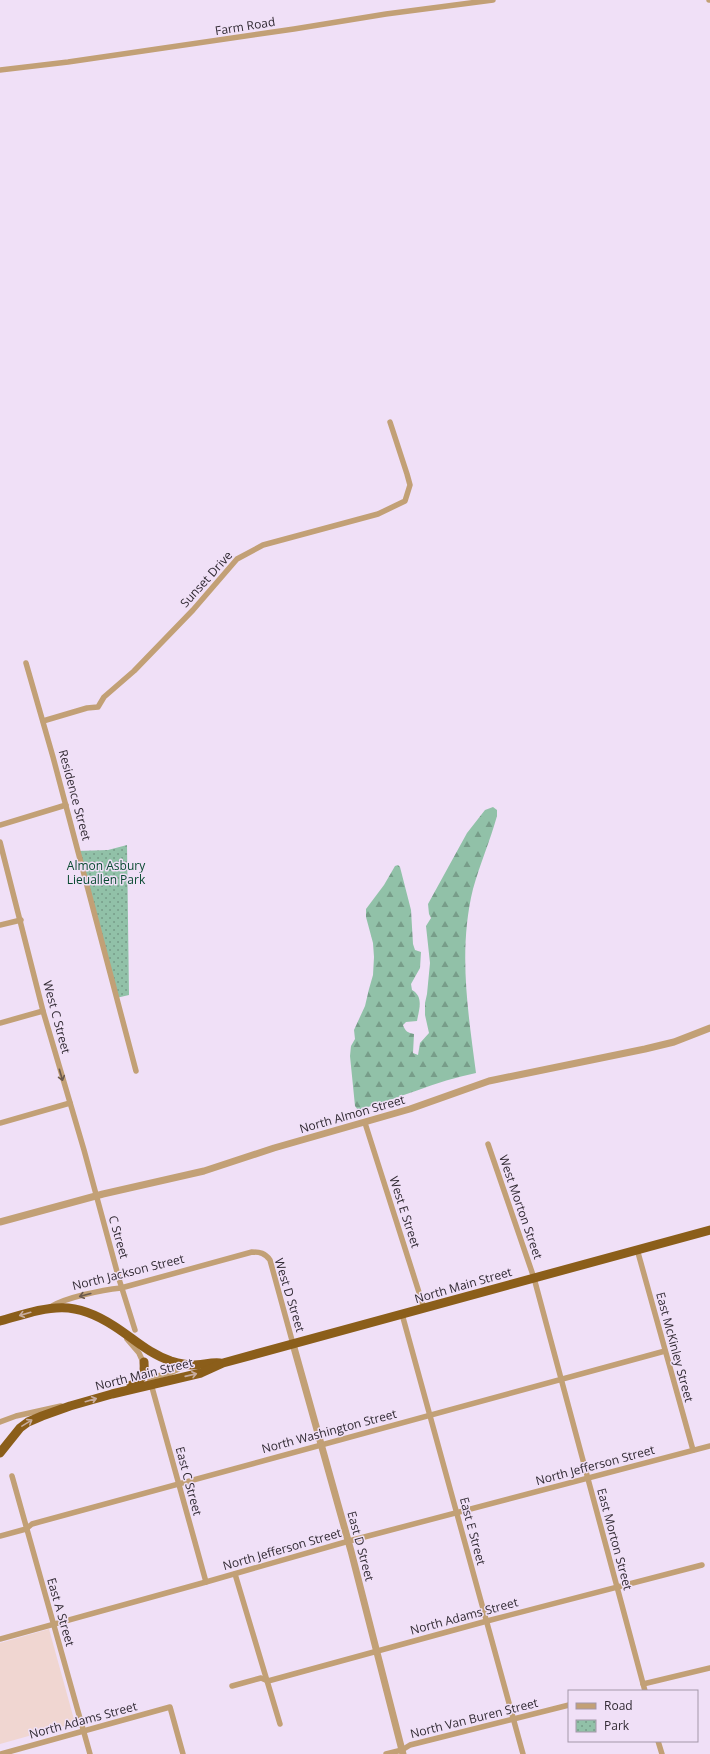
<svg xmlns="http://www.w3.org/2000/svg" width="710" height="1754" font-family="'Open Sans',sans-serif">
  <defs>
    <pattern id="forest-firs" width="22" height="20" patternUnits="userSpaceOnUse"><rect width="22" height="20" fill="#91c1a8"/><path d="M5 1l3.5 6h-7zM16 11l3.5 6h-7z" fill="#779d89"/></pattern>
    <pattern id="park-dots" width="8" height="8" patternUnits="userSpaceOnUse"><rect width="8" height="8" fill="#91c1a8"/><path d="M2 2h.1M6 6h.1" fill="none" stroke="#779d89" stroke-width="1.8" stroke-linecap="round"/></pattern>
  </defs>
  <rect width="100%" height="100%" fill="#f0e0f7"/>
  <polygon fill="#f0d6d1" points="49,1629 75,1723 0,1744 0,1643"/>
  <path fill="url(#forest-firs)" d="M493,807L497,810V816C490,841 480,864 473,889C458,950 468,1012 476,1073C436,1081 398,1099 358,1110L355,1106L350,1056L351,1046L355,1039L354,1030L365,1006L369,989L373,975L374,957L373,943L366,917V909L384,885L395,866L398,865L400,867L411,910L413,944L415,950L421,952L420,968L411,984L412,990C424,997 419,1009 417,1021L406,1022L403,1025C405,1031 408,1033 414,1034L413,1053L418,1055L420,1043L429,1033L425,1015V1003L427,994L430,963L426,926L431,918L429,914L428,904L467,833L485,810Z"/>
  <polygon fill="url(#park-dots)" points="127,845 129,995 116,998 78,851 108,850"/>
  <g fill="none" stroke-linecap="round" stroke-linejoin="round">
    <g stroke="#c2a076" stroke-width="5.5">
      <polyline points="709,0 710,0"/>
      <polyline points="0,70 68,62 294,29 386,14 493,0"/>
      <polyline points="26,663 53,757 136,1071"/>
      <polyline points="43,721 87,708 98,707 104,697 134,671 193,610 237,559 263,545 378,514 405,501 410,485 407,474 390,422"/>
      <polyline points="0,825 66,805"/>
      <polyline points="0,842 43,1011 84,1150 119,1279 135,1330"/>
      <polyline points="0,925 21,920"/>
      <polyline points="0,1023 43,1011"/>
      <polyline points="0,1123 70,1103"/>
      <polyline points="365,1123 424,1308"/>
      <polyline points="488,1144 534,1278 645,1691"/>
      <polyline points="637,1249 693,1450"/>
      <path d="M50,1307C67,1297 102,1290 121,1288L252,1252C260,1252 265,1253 270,1260L293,1344"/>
      <polyline points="402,1314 523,1754"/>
      <polyline points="127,1339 139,1353 148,1373 206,1582"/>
      <polyline points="150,1378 170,1373 185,1366"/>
      <polyline points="0,1422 16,1416 61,1406"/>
      <polyline points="12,1476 90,1754"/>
      <polyline points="0,1536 26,1529 32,1524 665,1351"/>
      <polyline points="235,1574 280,1724"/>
      <polyline points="0,1639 206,1582 349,1541 710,1446"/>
      <polyline points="643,1684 710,1668"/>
      <polyline points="232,1686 261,1678 268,1681 487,1621 702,1565"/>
      <polyline points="658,1741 662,1754"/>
      <polyline points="1,1754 170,1707 183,1754"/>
      <polyline points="386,1754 402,1750 410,1745 569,1705"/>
    </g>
    <g stroke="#c2a076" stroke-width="7">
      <polyline points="0,1222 103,1194 204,1171 274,1148 410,1109 489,1081 645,1049 674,1042 710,1028"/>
      <polyline points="293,1344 351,1551 403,1754"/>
    </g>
    <g stroke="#8b5e1a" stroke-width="9">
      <path d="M0,1321C46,1308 70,1297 114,1326C133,1338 149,1354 171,1361C178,1363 186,1365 192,1365C202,1365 211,1362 220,1363"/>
      <path d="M131,1385C143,1382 145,1373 144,1362"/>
      <polyline points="0,1453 20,1428 28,1422 42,1416 70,1406 112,1394 201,1373 223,1363 710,1230"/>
    </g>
  </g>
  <defs><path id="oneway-shaft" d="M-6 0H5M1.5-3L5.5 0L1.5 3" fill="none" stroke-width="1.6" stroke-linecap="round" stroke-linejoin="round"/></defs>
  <g stroke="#6b594e">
    <use href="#oneway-shaft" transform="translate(61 1075) rotate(74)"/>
    <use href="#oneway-shaft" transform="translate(85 1295) rotate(165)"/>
  </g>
  <g stroke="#c8ac9f">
    <use href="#oneway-shaft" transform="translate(25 1314) rotate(164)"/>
    <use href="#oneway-shaft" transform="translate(191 1375) rotate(-13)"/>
    <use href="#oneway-shaft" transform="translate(91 1400) rotate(-16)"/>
    <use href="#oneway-shaft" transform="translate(27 1423) rotate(-31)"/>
  </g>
  <g text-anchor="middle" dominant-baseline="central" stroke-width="3" stroke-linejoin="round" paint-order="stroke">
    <g font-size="12" fill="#312a33" stroke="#f0e0f7">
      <text transform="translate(245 26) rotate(-9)">Farm Road</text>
      <text transform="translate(206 579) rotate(-48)">Sunset Drive</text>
      <text transform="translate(75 795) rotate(75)">Residence Street</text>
      <text transform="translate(57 1017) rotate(75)">West C Street</text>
      <text transform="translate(352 1114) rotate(-16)">North Almon Street</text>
      <text transform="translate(521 1207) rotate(71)">West Morton Street</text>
      <text transform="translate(405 1212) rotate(72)">West E Street</text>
      <text transform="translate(119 1237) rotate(74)">C Street</text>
      <text transform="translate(128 1272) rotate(-14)">North Jackson Street</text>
      <text transform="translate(463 1285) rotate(-16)">North Main Street</text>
      <text transform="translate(290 1295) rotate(73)">West D Street</text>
      <text transform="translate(675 1347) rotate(75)">East McKinley Street</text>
      <text transform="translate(144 1374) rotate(-14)">North Main Street</text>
      <text transform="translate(329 1431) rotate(-15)">North Washington Street</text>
      <text transform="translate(595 1465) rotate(-15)">North Jefferson Street</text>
      <text transform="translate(189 1481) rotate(75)">East C Street</text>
      <text transform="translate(473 1531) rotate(75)">East E Street</text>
      <text transform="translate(615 1539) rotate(75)">East Morton Street</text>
      <text transform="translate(361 1546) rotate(75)">East D Street</text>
      <text transform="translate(282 1549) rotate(-16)">North Jefferson Street</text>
      <text transform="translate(61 1612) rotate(74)">East A Street</text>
      <text transform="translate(464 1616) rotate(-15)">North Adams Street</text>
      <text transform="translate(474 1718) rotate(-14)">North Van Buren Street</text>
      <text transform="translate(83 1720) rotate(-15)">North Adams Street</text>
    </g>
    <g font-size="12" fill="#094a31" stroke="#f0e0f7">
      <text x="106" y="865">Almon Asbury<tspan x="106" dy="14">Lieuallen Park</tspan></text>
    </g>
  </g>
  <rect x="568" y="1690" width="130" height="52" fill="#f0e0f7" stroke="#a497a9"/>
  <rect x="576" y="1703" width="20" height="6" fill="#c2a076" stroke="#a497a9"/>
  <text x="604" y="1710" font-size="12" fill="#312a33">Road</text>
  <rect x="576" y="1720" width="20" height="12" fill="url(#park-dots)" stroke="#a497a9"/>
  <text x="604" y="1730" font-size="12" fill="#312a33">Park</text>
</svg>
